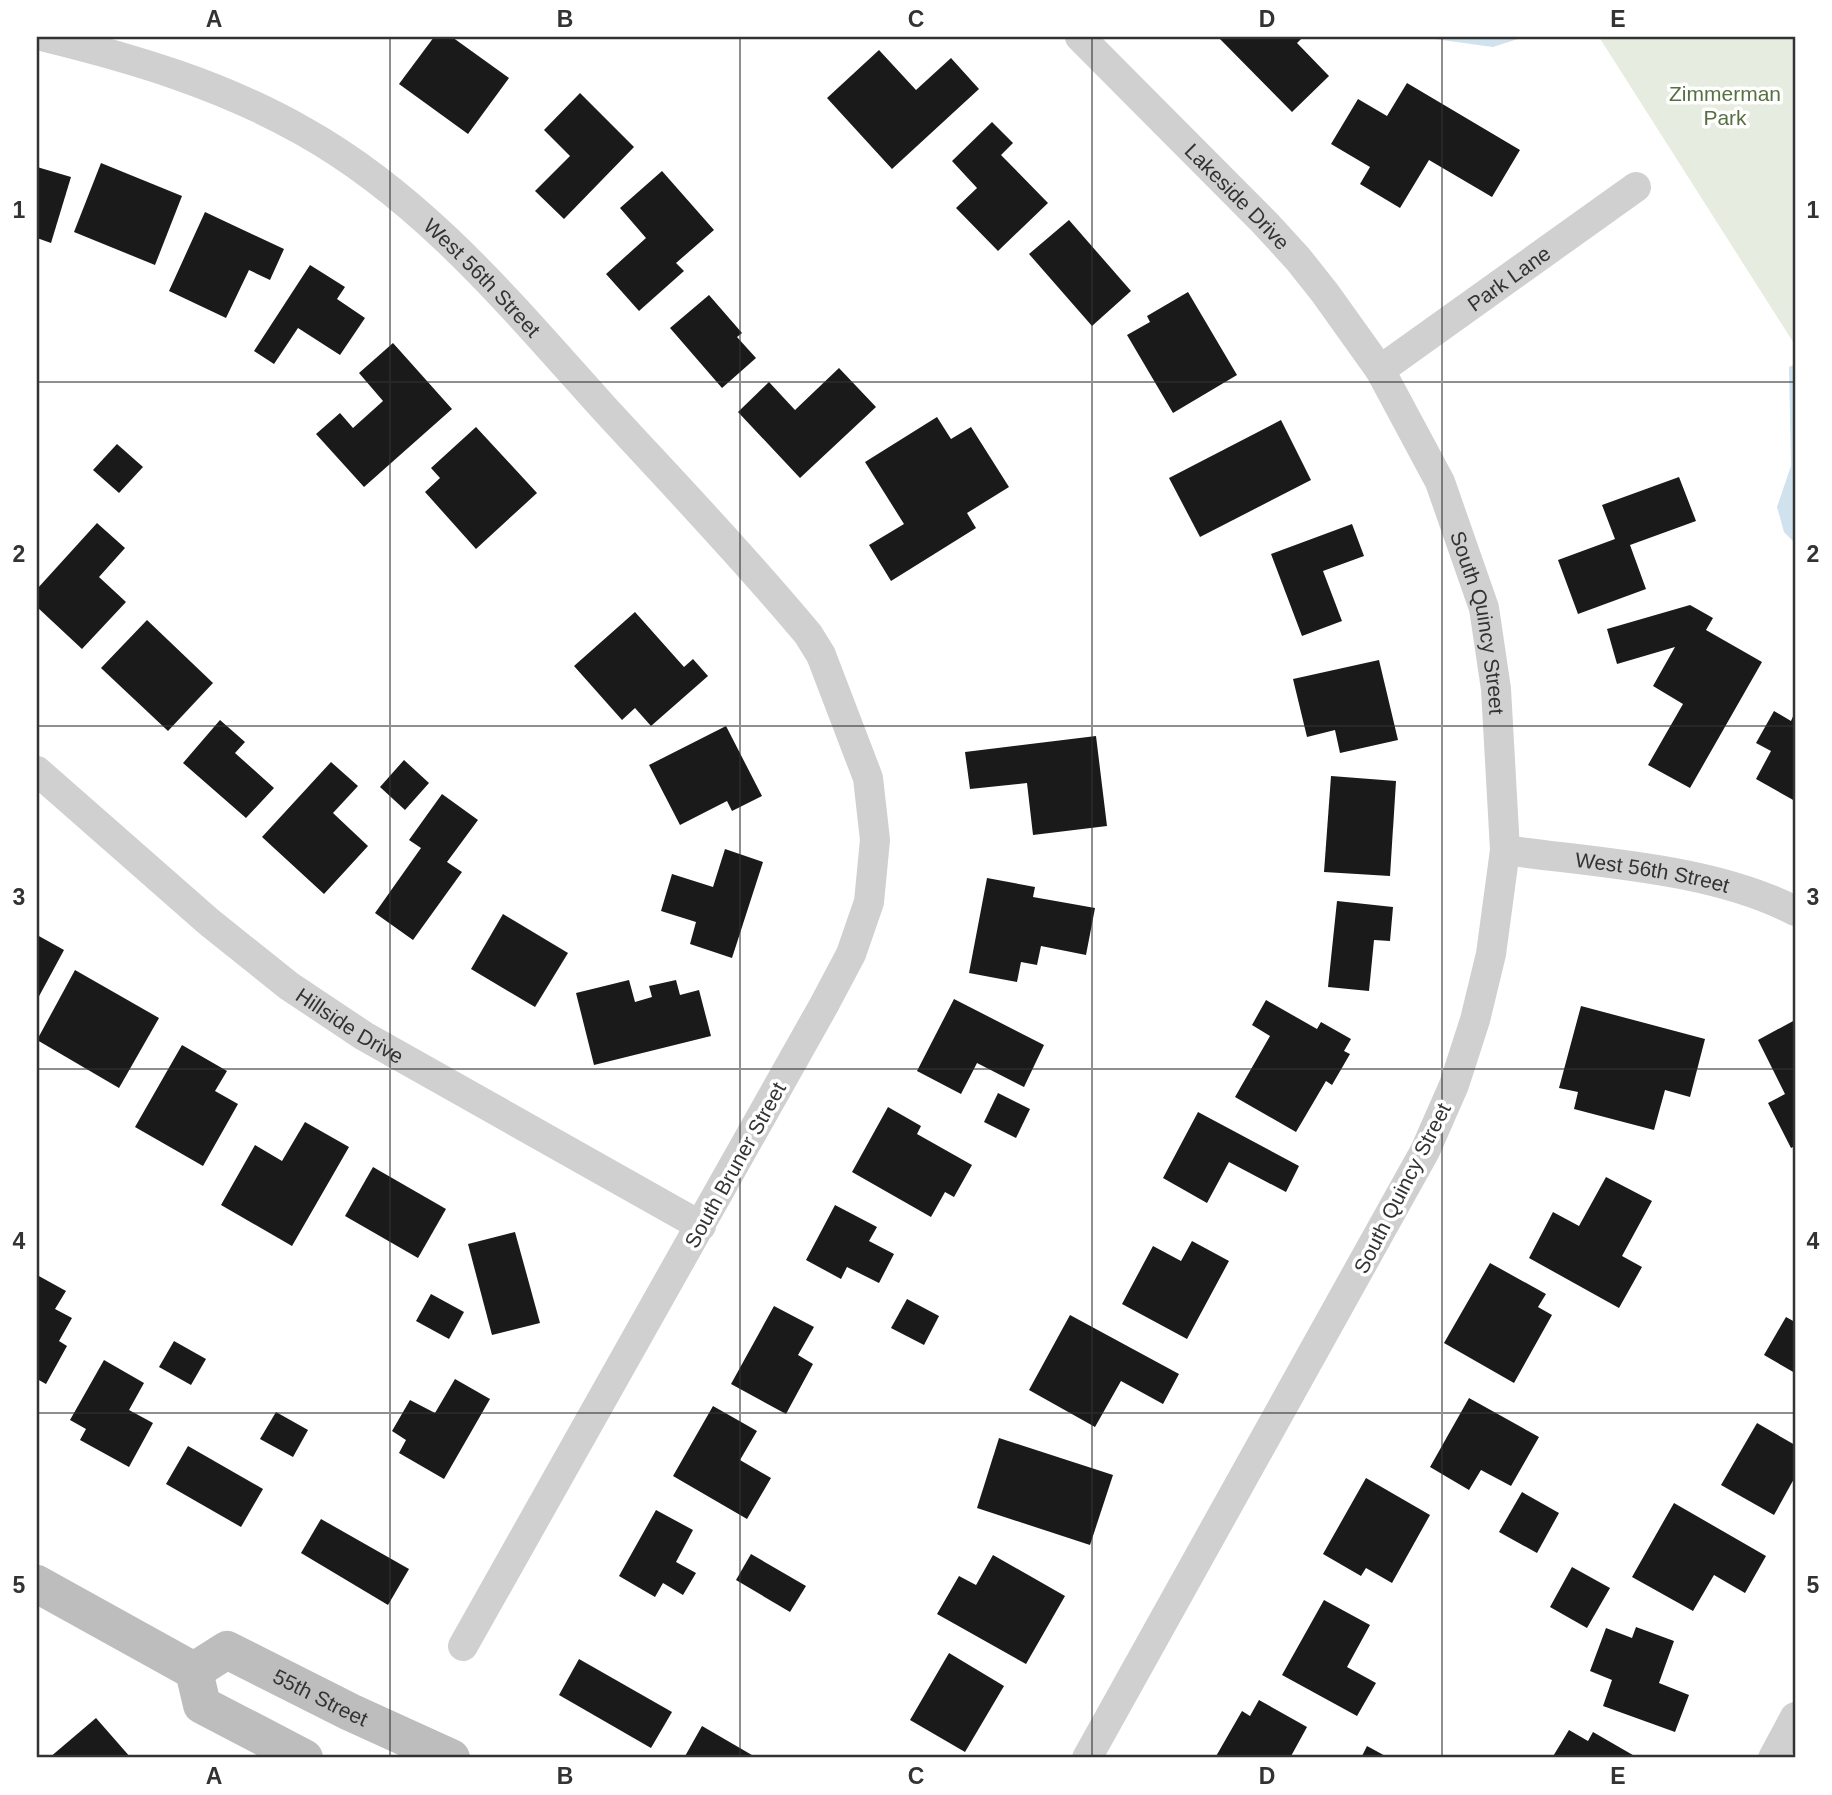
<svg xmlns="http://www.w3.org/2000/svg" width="1832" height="1795" font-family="Arial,sans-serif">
  <rect width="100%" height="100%" fill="#fff"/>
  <polygon fill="#e6ecdf" points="1599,37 1795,37 1795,345"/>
  <g fill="#cfe2ee">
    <polygon points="1420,37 1524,37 1493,47"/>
    <polygon points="1795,364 1795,543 1784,532 1777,507 1791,466 1789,367"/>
  </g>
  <g fill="#1a1a1a">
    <polygon points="434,37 452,37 509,78 468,134 399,84"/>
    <polygon points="1218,37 1303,37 1297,43 1329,76 1292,112"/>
    <polygon points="879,50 916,90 951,58 979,89 892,169 827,98"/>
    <polygon points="1407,83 1520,150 1492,197 1429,160 1400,208 1360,184 1370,167 1331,144 1358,99 1387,116"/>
    <polygon points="580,93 634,147 564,219 535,191 570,156 544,130"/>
    <polygon points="992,122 1013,143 1001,155 1048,203 998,251 956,208 977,188 952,161"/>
    <polygon points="101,163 182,196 155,265 74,232"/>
    <polygon points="37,167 71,177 51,243 37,238"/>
    <polygon points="662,171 714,230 676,263 684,271 639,311 606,274 646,238 620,208"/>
    <polygon points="205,212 284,249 270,280 249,270 226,318 169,291"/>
    <polygon points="1069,220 1131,291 1092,326 1029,254"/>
    <polygon points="310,265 345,287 337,299 365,318 340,355 298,328 274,364 254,351"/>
    <polygon points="1188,292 1237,375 1173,413 1127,335 1150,322 1147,316"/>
    <polygon points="709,295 742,333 737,337 756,358 722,388 670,328"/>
    <polygon points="393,343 452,409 364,487 316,434 340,413 353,428 383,401 359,373"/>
    <polygon points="839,368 876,407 800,478 738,412 769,382 795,410"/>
    <polygon points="937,417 951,439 971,427 1009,487 967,513 976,528 891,581 869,545 904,524 865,462"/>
    <polygon points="1281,420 1311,480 1200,537 1169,478"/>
    <polygon points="476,427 537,493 476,549 425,492 440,478 431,468"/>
    <polygon points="117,444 143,467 119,493 93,470"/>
    <polygon points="1679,477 1696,521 1630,545 1646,589 1578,614 1558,560 1615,539 1602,505"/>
    <polygon points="97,523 125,548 99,577 126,602 82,649 37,607 37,589"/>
    <polygon points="1352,524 1364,556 1323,571 1342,621 1302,636 1271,554"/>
    <polygon points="1690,605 1713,618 1706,630 1762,662 1690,788 1648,765 1683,704 1653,686 1675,647 1617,664 1607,629"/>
    <polygon points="635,612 684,667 693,659 708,676 651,726 635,708 622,720 574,666"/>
    <polygon points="147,620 213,683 168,731 101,668"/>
    <polygon points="1379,660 1398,740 1340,753 1335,730 1307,737 1293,679"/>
    <polygon points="1774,711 1791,721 1795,712 1795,801 1756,779 1771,751 1756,743"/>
    <polygon points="220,720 245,742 235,753 274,788 246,818 183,763"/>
    <polygon points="726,726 762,796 732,811 727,801 680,825 649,765"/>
    <polygon points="1096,736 1107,826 1033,835 1027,783 970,789 965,752"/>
    <polygon points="404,760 429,783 405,810 380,787"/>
    <polygon points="331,762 358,786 333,813 368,846 324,894 262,837"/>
    <polygon points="1331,776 1396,781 1390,876 1324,872"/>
    <polygon points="442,794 478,820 447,862 462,872 413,940 375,913 421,848 409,840"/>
    <polygon points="725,849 763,862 732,958 690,944 696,922 661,911 672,874 713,887"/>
    <polygon points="987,878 1035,887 1033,897 1095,908 1086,955 1041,946 1037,965 1021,962 1017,982 969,973"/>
    <polygon points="1337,901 1393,907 1390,941 1374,940 1369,991 1328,987"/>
    <polygon points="503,914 568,953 535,1007 471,969"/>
    <polygon points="37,935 64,950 37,1000"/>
    <polygon points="75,970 159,1018 119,1088 37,1040"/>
    <polygon points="629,980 635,1002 652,997 649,986 676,980 680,995 699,990 711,1036 594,1065 576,993"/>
    <polygon points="954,999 1044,1045 1024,1087 977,1063 961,1094 917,1071"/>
    <polygon points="1266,1000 1317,1029 1321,1022 1351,1039 1344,1051 1350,1054 1332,1085 1326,1081 1296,1132 1235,1097 1270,1036 1252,1025"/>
    <polygon points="1581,1006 1705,1039 1690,1097 1665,1090 1654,1130 1574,1109 1578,1092 1559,1088"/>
    <polygon points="1795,1020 1795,1146 1791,1148 1768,1103 1785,1094 1758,1040"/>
    <polygon points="182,1045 227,1071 215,1091 238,1104 203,1166 135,1127"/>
    <polygon points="998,1093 1030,1109 1016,1138 984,1122"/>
    <polygon points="888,1107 921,1126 917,1134 972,1165 954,1197 945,1192 931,1217 852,1172"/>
    <polygon points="1198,1112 1299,1166 1286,1192 1229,1162 1207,1203 1163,1178"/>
    <polygon points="305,1122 349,1147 292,1246 221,1205 255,1145 282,1161"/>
    <polygon points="373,1167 446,1209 418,1258 345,1216"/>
    <polygon points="1606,1177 1652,1201 1622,1256 1642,1267 1619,1308 1529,1258 1553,1212 1579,1226"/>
    <polygon points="835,1205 877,1227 869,1241 894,1254 879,1283 847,1267 841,1279 806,1260"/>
    <polygon points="515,1232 540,1323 492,1335 468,1244"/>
    <polygon points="1192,1241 1229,1261 1187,1339 1122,1304 1153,1246 1181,1261"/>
    <polygon points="1490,1263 1546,1294 1538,1307 1552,1315 1514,1383 1444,1343"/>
    <polygon points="37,1275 66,1291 55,1309 72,1318 59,1341 67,1346 46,1384 37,1379"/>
    <polygon points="431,1294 464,1312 449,1339 416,1321"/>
    <polygon points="907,1299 939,1316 924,1345 891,1328"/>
    <polygon points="774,1306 814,1327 798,1355 813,1364 786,1414 731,1384"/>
    <polygon points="1070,1315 1179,1374 1163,1404 1121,1381 1095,1427 1029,1390"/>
    <polygon points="1786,1317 1795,1322 1795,1373 1764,1355"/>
    <polygon points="174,1341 206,1359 191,1385 159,1367"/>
    <polygon points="104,1360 144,1383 129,1410 153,1423 129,1467 80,1440 86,1429 70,1420"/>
    <polygon points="455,1379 490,1399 444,1479 399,1453 406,1440 392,1431 410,1400 435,1413"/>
    <polygon points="1469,1398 1539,1437 1511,1486 1481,1470 1469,1490 1430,1467"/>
    <polygon points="713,1406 757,1431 740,1460 771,1478 747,1519 673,1476"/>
    <polygon points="276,1412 308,1430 293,1457 260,1439"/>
    <polygon points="1757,1423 1795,1445 1795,1477 1774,1515 1721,1485"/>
    <polygon points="999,1438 1113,1475 1090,1545 977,1508"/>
    <polygon points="188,1446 263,1489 241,1527 166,1484"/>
    <polygon points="1366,1478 1430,1515 1392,1583 1366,1568 1361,1576 1323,1554"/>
    <polygon points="1522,1492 1559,1513 1537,1553 1499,1532"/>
    <polygon points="1674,1503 1766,1556 1745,1593 1714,1575 1693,1611 1632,1577"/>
    <polygon points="656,1510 693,1530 676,1562 696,1573 683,1595 663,1583 655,1597 619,1576"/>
    <polygon points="321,1519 409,1569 388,1605 301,1553"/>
    <polygon points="751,1554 806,1586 790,1612 736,1580"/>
    <polygon points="993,1555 1065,1596 1026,1664 937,1614 959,1576 976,1585"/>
    <polygon points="1572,1567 1610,1588 1587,1628 1550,1607"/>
    <polygon points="1324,1600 1370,1625 1347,1667 1376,1683 1357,1716 1282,1675"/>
    <polygon points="1636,1627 1674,1641 1659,1683 1689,1695 1675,1732 1603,1706 1612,1680 1590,1671 1606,1628 1632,1638"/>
    <polygon points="949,1653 1004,1686 965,1752 910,1720"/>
    <polygon points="579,1659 672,1712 651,1748 559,1695"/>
    <polygon points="1259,1700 1307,1727 1290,1758 1215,1758 1242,1711 1250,1716"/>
    <polygon points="96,1718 131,1758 49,1758"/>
    <polygon points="702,1726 757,1758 684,1758"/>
    <polygon points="1569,1730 1588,1741 1593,1732 1638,1758 1552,1758"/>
    <polygon points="1367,1746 1389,1758 1361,1758"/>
  </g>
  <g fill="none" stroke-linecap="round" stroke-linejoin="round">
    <g stroke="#d0d0d0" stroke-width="30">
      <path id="s1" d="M45,37C135,59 222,85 303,131C423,198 511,305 602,406C671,481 742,555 808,634L821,655L868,778L875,840L869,902L851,954L824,1005L463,1646"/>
      <path id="s2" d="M1080,37L1265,223L1298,259L1325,293L1380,370L1440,482L1484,608L1496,689L1505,850L1491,954L1475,1020L1454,1085L1425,1151L1087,1758"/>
      <path id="s3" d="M1380,370L1636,187"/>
      <path id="s4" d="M37,771L209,922L289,986L364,1036L701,1226"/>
      <path id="s5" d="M1505,850C1597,863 1713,868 1795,911"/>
      <polyline points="1773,1758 1795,1717"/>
    </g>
    <g stroke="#bdbdbd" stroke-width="38">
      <polyline points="37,1584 194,1671 202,1705 304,1758"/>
      <path id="s6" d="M194,1671L227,1650L350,1712L451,1758"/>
    </g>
  </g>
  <path fill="none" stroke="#333" stroke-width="2" stroke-opacity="0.55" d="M390,37V1758M740,37V1758M1092,37V1758M1442,37V1758M37,382H1795M37,726H1795M37,1069H1795M37,1413H1795"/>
  <g text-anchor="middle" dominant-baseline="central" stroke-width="7" stroke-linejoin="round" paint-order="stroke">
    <g font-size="21" fill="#56703f" stroke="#fff">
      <text x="1725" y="93">Zimmerman<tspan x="1725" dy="24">Park</tspan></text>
    </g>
    <g font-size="21" fill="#333" stroke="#fff">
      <text stroke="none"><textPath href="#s2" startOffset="224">Lakeside Drive</textPath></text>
      <text stroke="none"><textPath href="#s1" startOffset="508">West 56th Street</textPath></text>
      <text stroke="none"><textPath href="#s3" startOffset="158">Park Lane</textPath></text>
      <text stroke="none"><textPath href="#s2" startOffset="723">South Quincy Street</textPath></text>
      <text stroke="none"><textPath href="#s5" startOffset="149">West 56th Street</textPath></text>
      <text stroke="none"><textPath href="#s4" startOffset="404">Hillside Drive</textPath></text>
      <text transform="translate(735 1165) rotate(-61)">South Bruner Street</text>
      <text transform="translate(1402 1188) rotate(-63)">South Quincy Street</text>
      <text stroke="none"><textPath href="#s6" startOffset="144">55th Street</textPath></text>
    </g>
  </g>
  <rect width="1832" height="1795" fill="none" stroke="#ffffff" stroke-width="77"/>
  <rect x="38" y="38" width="1756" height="1718" fill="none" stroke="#333" stroke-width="2.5"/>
  <g font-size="23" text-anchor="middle" font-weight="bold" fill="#333">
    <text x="214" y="27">A</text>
    <text x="565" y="27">B</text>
    <text x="916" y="27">C</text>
    <text x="1267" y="27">D</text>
    <text x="1618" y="27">E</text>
    <text x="19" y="218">1</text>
    <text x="1813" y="218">1</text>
    <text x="19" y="562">2</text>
    <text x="1813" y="562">2</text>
    <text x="19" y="905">3</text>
    <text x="1813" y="905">3</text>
    <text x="19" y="1249">4</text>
    <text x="1813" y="1249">4</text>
    <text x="19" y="1593">5</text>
    <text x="1813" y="1593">5</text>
    <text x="214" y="1784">A</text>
    <text x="565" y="1784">B</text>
    <text x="916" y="1784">C</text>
    <text x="1267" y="1784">D</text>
    <text x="1618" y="1784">E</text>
  </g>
</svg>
